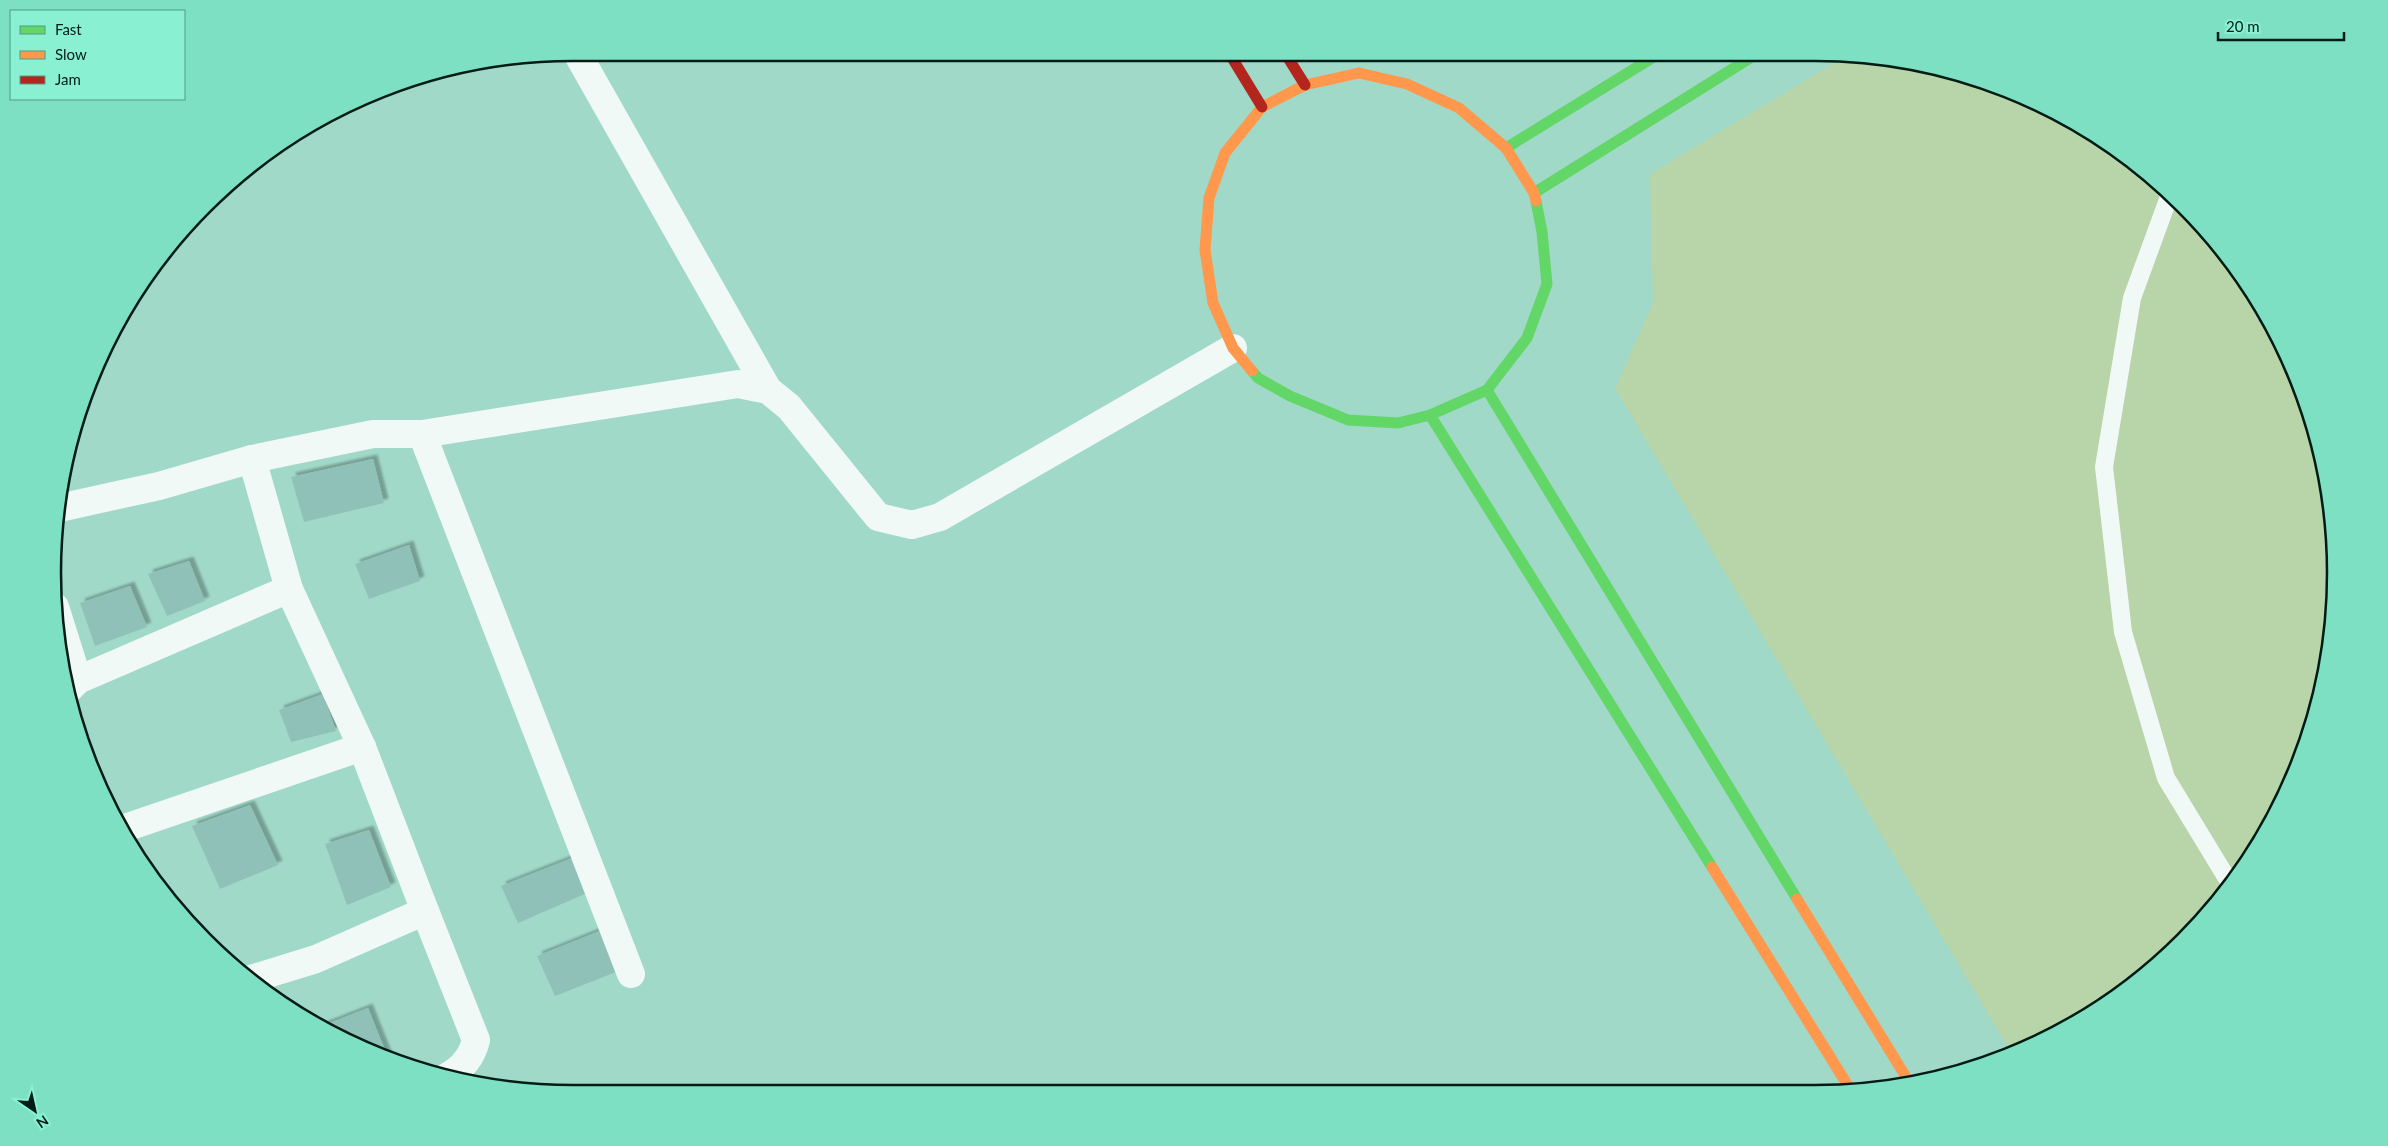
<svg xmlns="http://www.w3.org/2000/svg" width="2388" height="1146" font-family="Lato,sans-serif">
  <defs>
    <filter id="shadow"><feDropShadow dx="4.5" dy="-4.5" stdDeviation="1" flood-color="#0004"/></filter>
  </defs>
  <rect width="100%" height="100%" fill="#a1d9c8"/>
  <polygon fill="#b8d4a9" points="1846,56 1917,63 2014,92 2104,140 2183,205 2248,284 2296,374 2326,472 2335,573 2325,675 2296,772 2228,890 2132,986 2012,1054 1615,388 1653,303 1650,174"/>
  <g fill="#90c1b8" filter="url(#shadow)">
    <polygon points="373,459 384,503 304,522 291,477"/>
    <polygon points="409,545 420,581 369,599 355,564"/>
    <polygon points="189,561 205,601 167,616 148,574"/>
    <polygon points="130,586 147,627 95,646 80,603"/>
    <polygon points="323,694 336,731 291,742 279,710"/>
    <polygon points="250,805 278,865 220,889 192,826"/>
    <polygon points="369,830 391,887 347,905 325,844"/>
    <polygon points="572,858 587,893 518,923 501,886"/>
    <polygon points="602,930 616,972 555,996 537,956"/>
    <polygon points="368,1008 388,1058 374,1054 322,1026"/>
  </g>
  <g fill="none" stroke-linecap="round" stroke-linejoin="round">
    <polyline stroke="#f1f9f7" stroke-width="18" points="2170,194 2132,298 2104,467 2123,632 2166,778 2231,885"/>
    <g stroke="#f1f9f7" stroke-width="28">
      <polyline points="577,53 768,390"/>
      <polyline points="422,434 631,974"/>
      <polyline points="59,508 159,486 252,459 373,434 422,434 738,384 768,390 789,407 878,517 912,525 940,517 1233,348"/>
      <polyline points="55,607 78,680"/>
      <polyline points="68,690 78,680 289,589"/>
      <polyline points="122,829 362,747"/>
      <path d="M425,911L476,1040C472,1057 463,1068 448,1076"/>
      <polyline points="251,979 316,959 425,911 362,747 289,589 252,459"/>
    </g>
    <g stroke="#63d668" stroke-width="11">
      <polyline points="1506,148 1660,53"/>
      <polyline points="1534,193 1758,53"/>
      <polyline points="1252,371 1258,378 1290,396 1348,420 1398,423 1430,415 1487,390 1527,338 1547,284 1542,232 1536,201"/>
      <polyline points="1487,390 1797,899"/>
      <polyline points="1430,415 1712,867"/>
    </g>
    <g stroke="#ff974d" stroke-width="11">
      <polyline points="1359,73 1407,84 1459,108 1506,148 1534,193 1536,201"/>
      <polyline points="1252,371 1233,348 1213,303 1205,250 1209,198 1225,153 1262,107 1305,85 1359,73"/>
      <polyline points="1712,867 1850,1089"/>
      <polyline points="1797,899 1909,1082"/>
    </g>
    <g stroke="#b3261e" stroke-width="11">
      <polyline points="1229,53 1262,107"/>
      <polyline points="1285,53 1305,85"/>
    </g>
  </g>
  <path d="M0 0H2388V1146H0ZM573 61H1815A512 512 0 0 1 2327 573V573A512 512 0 0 1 1815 1085H573A512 512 0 0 1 61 573V573A512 512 0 0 1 573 61Z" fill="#7ee0c3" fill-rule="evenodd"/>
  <path fill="none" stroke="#001c14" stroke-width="2.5" d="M573 61H1815A512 512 0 0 1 2327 573V573A512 512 0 0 1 1815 1085H573A512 512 0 0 1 61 573V573A512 512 0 0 1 573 61Z"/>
  <rect x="10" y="10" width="175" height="90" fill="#89f1d2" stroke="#529c86"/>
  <rect x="20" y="26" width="25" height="8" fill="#63d668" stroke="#529c86"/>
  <text x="55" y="35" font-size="15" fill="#001c14">Fast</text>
  <rect x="20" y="51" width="25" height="8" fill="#ff974d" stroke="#529c86"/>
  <text x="55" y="60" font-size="15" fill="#001c14">Slow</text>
  <rect x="20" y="76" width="25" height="8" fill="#b3261e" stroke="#529c86"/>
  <text x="55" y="85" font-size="15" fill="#001c14">Jam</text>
  <g transform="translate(35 1111) rotate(146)" stroke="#89f1d2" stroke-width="4" paint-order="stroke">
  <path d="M0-4L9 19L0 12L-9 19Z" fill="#001c14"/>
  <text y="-8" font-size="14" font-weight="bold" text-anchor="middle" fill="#001c14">N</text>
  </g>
  <path d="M2218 32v8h126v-8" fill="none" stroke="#001c14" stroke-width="2.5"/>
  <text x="2226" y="32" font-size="15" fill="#001c14" stroke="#89f1d2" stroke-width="4" paint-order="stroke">20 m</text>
</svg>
